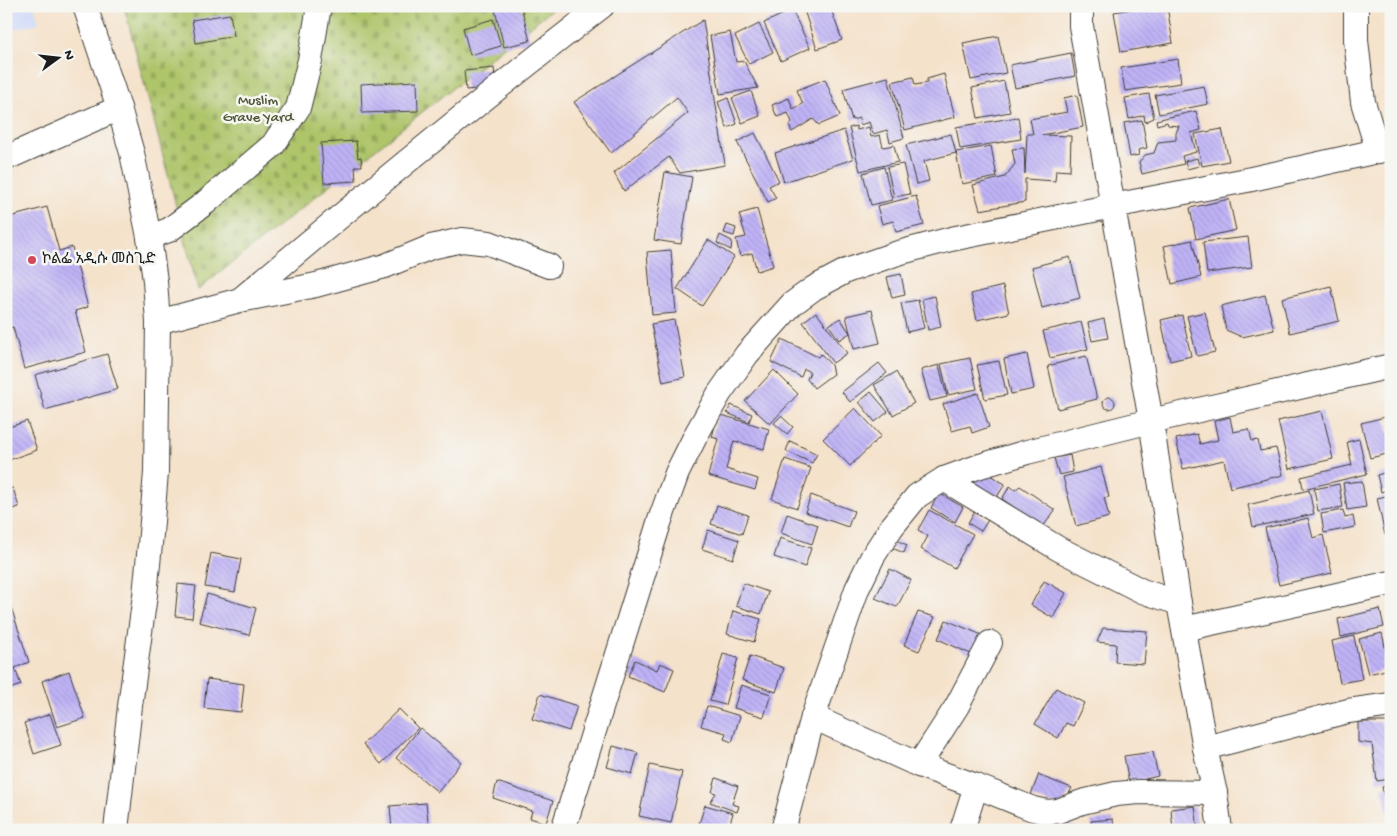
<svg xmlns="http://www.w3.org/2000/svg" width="1397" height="836" font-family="'Gochi Hand','Noto Sans Ethiopic',sans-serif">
  <defs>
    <pattern id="cemetery-stones" width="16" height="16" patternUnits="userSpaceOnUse" patternTransform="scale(1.25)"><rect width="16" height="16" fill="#aec56a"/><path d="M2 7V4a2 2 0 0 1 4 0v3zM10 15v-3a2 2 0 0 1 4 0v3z" fill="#95a95b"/></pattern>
    <pattern id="building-back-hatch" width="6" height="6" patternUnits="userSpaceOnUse" patternTransform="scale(1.25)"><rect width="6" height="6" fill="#bfb3f7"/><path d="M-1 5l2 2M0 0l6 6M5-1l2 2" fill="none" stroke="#a499d3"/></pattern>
  </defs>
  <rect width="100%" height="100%" fill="#f6f6f2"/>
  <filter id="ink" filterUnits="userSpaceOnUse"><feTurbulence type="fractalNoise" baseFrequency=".02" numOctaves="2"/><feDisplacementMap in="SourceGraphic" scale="10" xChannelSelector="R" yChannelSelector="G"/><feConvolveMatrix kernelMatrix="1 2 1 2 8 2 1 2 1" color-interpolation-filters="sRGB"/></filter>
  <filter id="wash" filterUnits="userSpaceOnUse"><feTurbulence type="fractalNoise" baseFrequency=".0096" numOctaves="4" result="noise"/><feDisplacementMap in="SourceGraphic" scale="20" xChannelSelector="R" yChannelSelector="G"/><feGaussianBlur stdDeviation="1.12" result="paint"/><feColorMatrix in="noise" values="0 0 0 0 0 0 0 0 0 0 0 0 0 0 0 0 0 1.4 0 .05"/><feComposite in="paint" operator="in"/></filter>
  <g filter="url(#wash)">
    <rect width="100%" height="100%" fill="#f5e2cb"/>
    <polygon fill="#d0daf9" points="6,6 34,6 39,23 6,31"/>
    <polygon fill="url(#cemetery-stones)" stroke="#657043" points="124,6 556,6 198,290"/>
    <g id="blocks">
      <g fill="url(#building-back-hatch)">
        <polygon points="494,6 521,6 530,41 504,47"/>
        <polygon points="813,6 850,6 832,12 842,40 817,49 804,10"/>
        <polygon points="1149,6 1167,6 1173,43 1121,52 1114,12"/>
        <polygon points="792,10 810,48 781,61 764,23"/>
        <polygon points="230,14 234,36 196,43 192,20"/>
        <polygon points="493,19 501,46 470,55 463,28"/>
        <polygon points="703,20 725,165 680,173 669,157 624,191 614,173 688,113 677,97 611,153 574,102"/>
        <polygon points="759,24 773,52 749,64 735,36"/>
        <polygon points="730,32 736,62 744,61 758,88 720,94 710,36"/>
        <polygon points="998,36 1006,73 971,80 963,43"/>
        <polygon points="1071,53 1075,76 1015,88 1010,65"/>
        <polygon points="1178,59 1181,83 1125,91 1121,68"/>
        <polygon points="494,68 496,87 466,90 464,71"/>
        <polygon points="944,74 955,117 905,130 892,82 913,77 915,85 927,83 927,79"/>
        <polygon points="888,77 904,138 890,142 887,130 873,134 869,122 860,125 859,118 852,120 843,89"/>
        <polygon points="825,79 840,116 819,125 813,119 792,132 789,126 792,122 788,113 777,117 772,105 789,98 793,109 803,104 797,90"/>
        <polygon points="417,81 418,111 362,113 361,84"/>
        <polygon points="1004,81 1010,112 978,118 972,88"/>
        <polygon points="1204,86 1208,104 1159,114 1155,95"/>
        <polygon points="751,91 760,116 742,123 732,98"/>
        <polygon points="1149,94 1154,118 1145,122 1144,115 1129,119 1125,98"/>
        <polygon points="1077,95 1083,127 1042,135 1071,136 1070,171 1056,170 1055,181 1025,179 1025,202 980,210 973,185 1005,177 1015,164 1012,149 1024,148 1025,174 1027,134 1033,134 1030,119 1067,112 1064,98"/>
        <polygon points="728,98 737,124 727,128 718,102"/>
        <polygon points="1196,111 1201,130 1191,133 1196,152 1182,156 1184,164 1142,174 1139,162 1145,155 1154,153 1158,142 1176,140 1176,133 1179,126 1168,125 1167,122 1157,125 1156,120"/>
        <polygon points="1018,117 1021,139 960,149 956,127"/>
        <polygon points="1142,120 1147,148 1138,150 1139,155 1130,157 1124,123"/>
        <polygon points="856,126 857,130 869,127 871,137 880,135 883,147 894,145 898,162 860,171 849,128"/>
        <polygon points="1222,129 1229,161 1202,166 1195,134"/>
        <polygon points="844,130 853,159 784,182 775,153"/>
        <polygon points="755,133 779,181 769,186 776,198 768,202 737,142"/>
        <polygon points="951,134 956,153 924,161 929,181 916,184 906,145"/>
        <polygon points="356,141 358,158 361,157 362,166 355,166 356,181 324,183 321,143"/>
        <polygon points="991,146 997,177 962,184 956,152"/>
        <polygon points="1197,158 1199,166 1187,169 1185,161"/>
        <polygon points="903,164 910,194 894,197 887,167"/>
        <polygon points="884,167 892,200 871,205 863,173"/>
        <polygon points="665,172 692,177 681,244 654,240"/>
        <polygon points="916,196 924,225 896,232 893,221 882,224 877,206"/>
        <polygon points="1229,199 1236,230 1196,239 1190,208"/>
        <polygon points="47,207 59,251 72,247 88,307 75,311 86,352 24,369 13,327 6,329 6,218"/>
        <polygon points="757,209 773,266 757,271 752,253 740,256 736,239 746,237 739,214"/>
        <polygon points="727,225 736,228 734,236 724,233"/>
        <polygon points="720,235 732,241 731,250 717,243"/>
        <polygon points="1248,237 1252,267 1207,273 1203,242"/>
        <polygon points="708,240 734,257 702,306 677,289"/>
        <polygon points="1192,240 1201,277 1172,284 1164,246"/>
        <polygon points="671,250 676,313 652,315 647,252"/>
        <polygon points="1070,257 1080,298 1042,308 1032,267"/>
        <polygon points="901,274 905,295 892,298 887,277"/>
        <polygon points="1003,286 1009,313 977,320 971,294"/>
        <polygon points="1331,286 1339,321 1290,333 1282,298"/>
        <polygon points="1265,295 1274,330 1242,337 1226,330 1221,306"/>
        <polygon points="935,296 941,327 928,330 922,299"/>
        <polygon points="918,300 924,328 907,332 901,303"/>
        <polygon points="872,310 880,343 854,349 846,316"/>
        <polygon points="816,312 847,353 833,363 803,322"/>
        <polygon points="1205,312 1215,352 1197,356 1187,316"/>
        <polygon points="1182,315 1191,356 1170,361 1161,320"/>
        <polygon points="840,318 850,333 839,340 829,325"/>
        <polygon points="1104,319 1108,338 1092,341 1088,323"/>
        <polygon points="674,320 685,377 663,382 651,324"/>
        <polygon points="1081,322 1088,349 1050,358 1043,331"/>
        <polygon points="782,339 818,357 821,354 831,365 833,374 814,388 807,379 810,372 804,369 801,377 771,362"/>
        <polygon points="107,354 118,389 45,410 35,375"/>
        <polygon points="1027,354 1034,389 1011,394 1004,359"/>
        <polygon points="1086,356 1097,399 1058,409 1048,366"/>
        <polygon points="970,358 977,389 948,395 941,364"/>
        <polygon points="999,361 1007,395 985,399 977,365"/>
        <polygon points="879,363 887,373 850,402 842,392"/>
        <polygon points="939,365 947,397 930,401 921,370"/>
        <polygon points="774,370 798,394 770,424 745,401"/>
        <polygon points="896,372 914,403 893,415 874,385"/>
        <polygon points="871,392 888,412 875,422 859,402"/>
        <polygon points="978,393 989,427 972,433 970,426 952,431 943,404"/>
        <circle cx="1109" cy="403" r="6"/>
        <polygon points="731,405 752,414 749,422 727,413"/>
        <polygon points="855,408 881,436 850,466 823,439"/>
        <polygon points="1322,411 1333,459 1289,469 1278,421"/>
        <polygon points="718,414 769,429 764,449 734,441 726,469 758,479 755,490 708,476 718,439 712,437"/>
        <polygon points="781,416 793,427 787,434 774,423"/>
        <polygon points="1230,417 1233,432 1249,429 1252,441 1258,440 1260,451 1276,448 1283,475 1230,488 1224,460 1183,469 1176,439 1197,434 1200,444 1218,440 1214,421"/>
        <polygon points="1385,417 1391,442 1391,453 1370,458 1361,423"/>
        <polygon points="27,421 37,450 6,461 6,428"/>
        <polygon points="1359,439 1367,474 1303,489 1301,477 1352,465 1347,442"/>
        <polygon points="790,441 817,454 812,463 786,451"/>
        <polygon points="1070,455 1073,472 1059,475 1054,458"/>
        <polygon points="785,459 811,468 797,508 772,499"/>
        <polygon points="1101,467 1109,497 1104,498 1109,517 1076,526 1063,477"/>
        <polygon points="981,470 1005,484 997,497 974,483"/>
        <polygon points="1391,471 1391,489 1381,492 1377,475"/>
        <polygon points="1362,481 1366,507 1347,510 1343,483"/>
        <polygon points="1339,484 1343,507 1318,511 1314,489"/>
        <polygon points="1010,486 1015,490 1020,486 1055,510 1043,527 1002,499"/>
        <polygon points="13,488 19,507 6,511 6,490"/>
        <polygon points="1309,490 1314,514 1253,527 1248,505"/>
        <polygon points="939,493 963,507 955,522 931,508"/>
        <polygon points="811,495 854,511 848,527 805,512"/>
        <polygon points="1391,495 1391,533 1385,535 1377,498"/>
        <polygon points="717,505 748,515 742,534 711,524"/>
        <polygon points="929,510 973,534 954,568 921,549 928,536 918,530"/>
        <polygon points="1343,510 1345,518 1353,516 1355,527 1324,533 1321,514"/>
        <polygon points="974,512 988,520 981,531 968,523"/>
        <polygon points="787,514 818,525 812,544 781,533"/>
        <polygon points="1308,518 1313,538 1323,535 1332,573 1279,585 1265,528"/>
        <polygon points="708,530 739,540 733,559 702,549"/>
        <polygon points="780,538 811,548 805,567 774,557"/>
        <polygon points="896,540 907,545 904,553 892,548"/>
        <polygon points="211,553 241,559 235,592 205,587"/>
        <polygon points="890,569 911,580 897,607 875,598"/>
        <polygon points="1044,581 1066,593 1053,618 1031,605"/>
        <polygon points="743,583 768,592 761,614 736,606"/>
        <polygon points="178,584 196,586 192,618 175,616"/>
        <polygon points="207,594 256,608 249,635 199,622"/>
        <polygon points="9,601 29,662 15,668 21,685 6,690 6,602"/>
        <polygon points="1380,609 1384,627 1341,637 1338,619"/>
        <polygon points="733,611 761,619 754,642 727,634"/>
        <polygon points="918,612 935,617 919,651 904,645"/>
        <polygon points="946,620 982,635 973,655 938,639"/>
        <polygon points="1103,628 1147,631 1144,664 1115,662 1116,644 1097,642"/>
        <polygon points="1382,633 1390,669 1368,674 1359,639"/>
        <polygon points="1354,636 1362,679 1340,683 1332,641"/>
        <polygon points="723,654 738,658 725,705 710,701"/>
        <polygon points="750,656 784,668 776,692 742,680"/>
        <polygon points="635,660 657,670 660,663 674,669 665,692 628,676"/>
        <polygon points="69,671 85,718 57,727 42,681"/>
        <polygon points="207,679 244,684 241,712 204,708"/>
        <polygon points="741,685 771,694 764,717 734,708"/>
        <polygon points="1056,688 1084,703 1073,726 1066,723 1058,738 1035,724"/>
        <polygon points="540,694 577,706 569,731 532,719"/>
        <polygon points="707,706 740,716 732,742 724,739 726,733 701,726"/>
        <polygon points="399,709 418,728 381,764 363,744"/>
        <polygon points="50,714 61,745 34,754 24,723"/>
        <polygon points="1358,722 1391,722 1391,779 1377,781 1372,744 1358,742"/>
        <polygon points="420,728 461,762 438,792 396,758"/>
        <polygon points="613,746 638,753 632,774 607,767"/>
        <polygon points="1153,752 1158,776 1129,783 1124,756"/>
        <polygon points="650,765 682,772 671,823 639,816"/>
        <polygon points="1039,774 1040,776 1072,788 1061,807 1030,797"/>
        <polygon points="716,778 738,786 732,804 739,806 737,812 710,802 716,793 712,792"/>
        <polygon points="497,782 553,801 546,823 530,818 532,811 493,798"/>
        <polygon points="1391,785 1391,811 1388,811 1382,787"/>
        <polygon points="426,803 429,830 392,830 390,806"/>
        <polygon points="705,805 733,813 728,830 697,830"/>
        <polygon points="1195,806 1198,830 1173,830 1171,809"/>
        <polygon points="1113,819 1114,830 1092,830 1091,821"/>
        <polygon points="1061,824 1086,829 1086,830 1060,830"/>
      </g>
    </g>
  </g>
  <g filter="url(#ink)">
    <use href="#blocks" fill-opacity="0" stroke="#3d3a36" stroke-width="1"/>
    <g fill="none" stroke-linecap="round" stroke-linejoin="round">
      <defs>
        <g id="minor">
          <polyline points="85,6 119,108 132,153 149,237 155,281 158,322 156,472 151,534 145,595 130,706 116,830"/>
          <polyline points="1081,6 1081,26 1151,421 1179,603 1205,748 1215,793 1220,830"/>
          <polyline points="1356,6 1356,40 1363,102 1378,151"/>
          <polyline points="6,158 119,108"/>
          <polyline points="149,237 169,230 205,203 273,145 298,108 310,60 319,6"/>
          <path d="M240,300C359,200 479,101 602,6"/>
          <polyline points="158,322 240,300 316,285 385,266 431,247 462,240 489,243 549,266"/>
          <polyline points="944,479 1059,549 1142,591 1179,603"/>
          <polyline points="1184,629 1391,583"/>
          <polyline points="813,717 919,765 976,786 1033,809 1047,812 1058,811 1082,802 1116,794 1139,792 1215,793"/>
          <polyline points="1205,748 1348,711 1391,705"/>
          <polyline points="919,765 957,706 990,643"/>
          <polyline points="563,830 659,523 677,473 697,433 719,394 747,354 792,304 814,288 846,271 898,253 951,239 1113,206 1247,180 1391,148"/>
          <polyline points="783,830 813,717 857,589 873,556 891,528 917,496 944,479 980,466 1027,452 1151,421 1391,366"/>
          <polyline points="962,830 976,786"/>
        </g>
      </defs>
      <use href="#minor" stroke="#3d3a36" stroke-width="26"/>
      <use href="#minor" stroke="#fff" stroke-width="24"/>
    </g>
  </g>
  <circle fill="#d1495b" stroke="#f6f6f2" stroke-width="2" cx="32" cy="260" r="5"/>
  <g text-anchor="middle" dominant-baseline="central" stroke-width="5" stroke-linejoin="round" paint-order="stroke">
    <g font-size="15" fill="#4f5737" stroke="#f6f6f2">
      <text x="258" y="101">Muslim<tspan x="258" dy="17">Grave Yard</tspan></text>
    </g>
    <g font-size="15" fill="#1c1c1c" stroke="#f6f6f2" text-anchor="start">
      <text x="42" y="260">ኮልፌ አዲሱ መስጊድ</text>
    </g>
  </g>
  <rect width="1397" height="836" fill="none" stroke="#f6f6f2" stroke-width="25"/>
  <g transform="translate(58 58) rotate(75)" stroke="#f6f6f2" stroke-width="4" paint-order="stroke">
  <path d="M0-4L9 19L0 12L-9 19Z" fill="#1c1c1c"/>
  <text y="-8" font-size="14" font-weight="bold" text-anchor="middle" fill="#1c1c1c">N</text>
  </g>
</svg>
